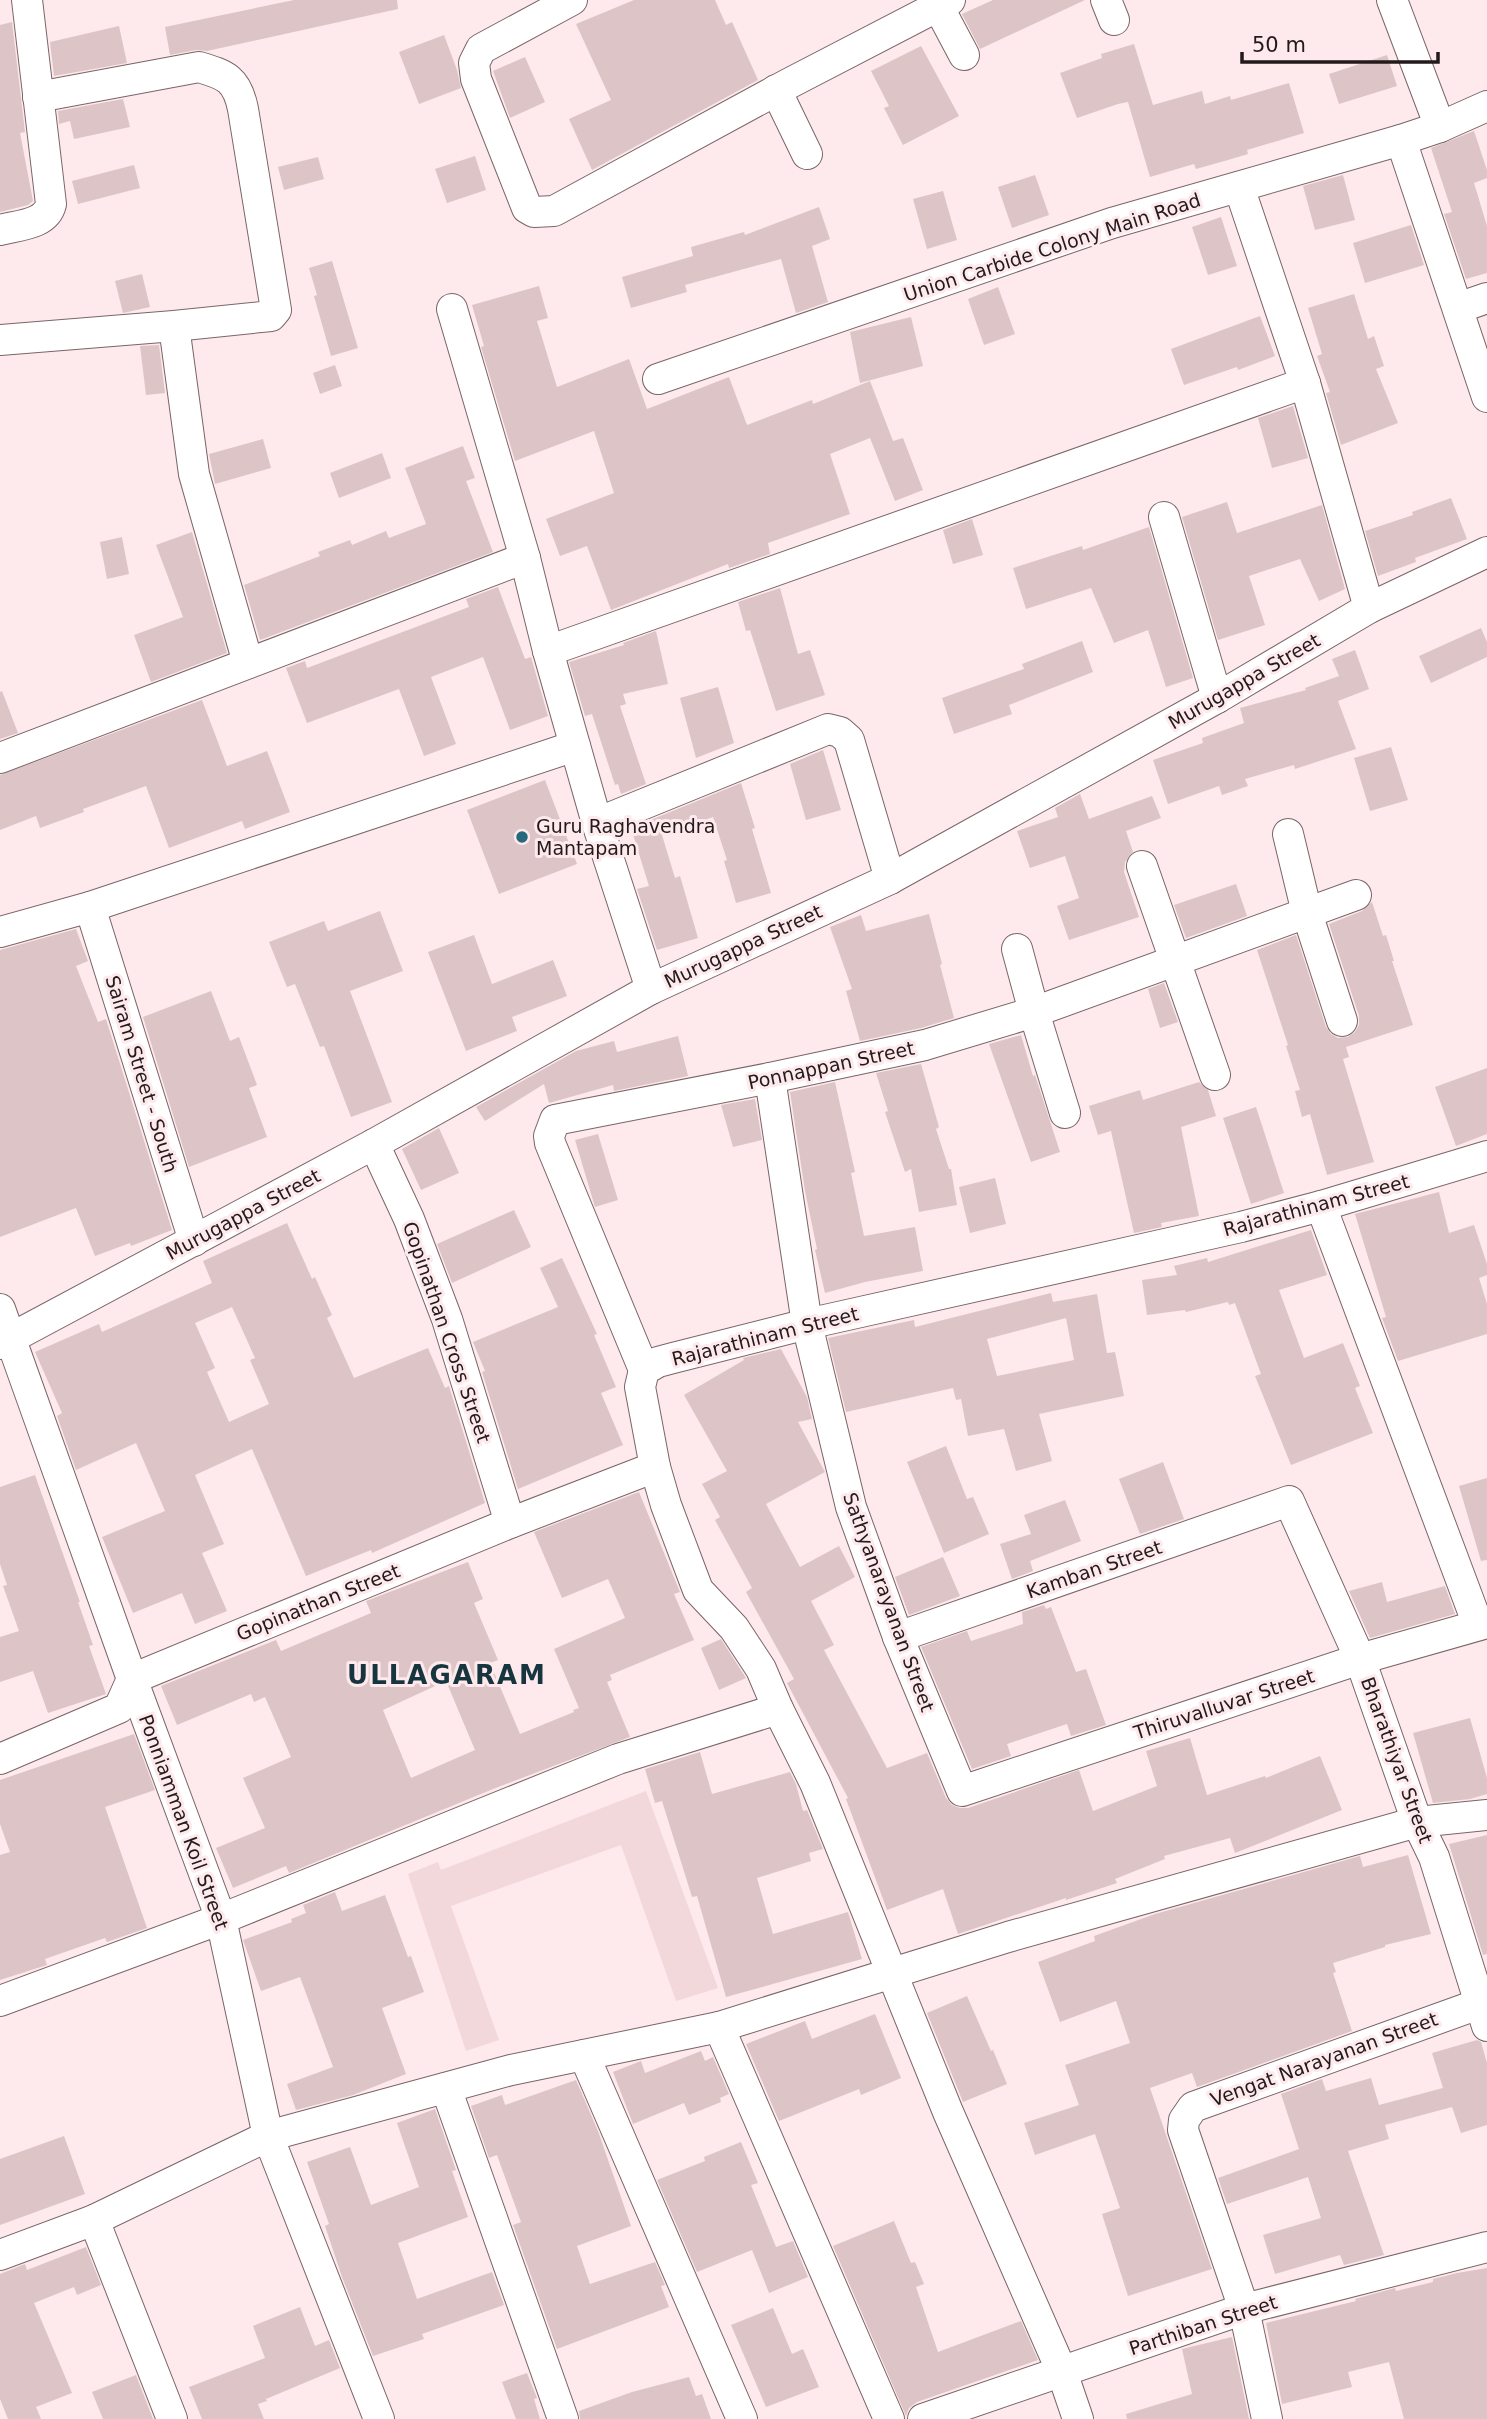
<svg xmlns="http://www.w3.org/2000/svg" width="1487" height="2419" font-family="'DejaVu Sans',sans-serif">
  <rect width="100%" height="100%" fill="#fee9ec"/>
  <polygon fill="#f2d8db" points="646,1791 718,1988 676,2001 621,1845 451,1906 499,2040 466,2051 408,1874 438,1862 441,1870"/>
  <g fill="#ddc5c7" fill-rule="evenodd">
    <polygon points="294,0 397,0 398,9 207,51 196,50 170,55 165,27"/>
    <polygon points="634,0 715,0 726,25 732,22 758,80 592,170 569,119 611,100 576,24"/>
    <polygon points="993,0 1085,0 980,49 962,14"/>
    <polygon points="12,22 25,132 20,133 33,201 28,205 0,212 0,25"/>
    <polygon points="119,26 127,63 54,76 50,42"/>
    <polygon points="444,35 457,70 461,88 419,104 399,52"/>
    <polygon points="1134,44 1153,105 1202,91 1205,104 1230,96 1231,100 1289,83 1304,133 1247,150 1248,154 1228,160 1196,169 1194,164 1150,177 1128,102 1118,104 1077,118 1060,73 1102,58 1101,54"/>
    <polygon points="921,46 959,116 903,145 884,108 889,106 871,71"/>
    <polygon points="1387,55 1397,86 1339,104 1329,74"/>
    <polygon points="525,57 545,102 510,118 493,71"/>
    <polygon points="123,99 130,127 74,139 70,121 59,124 58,111"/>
    <polygon points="1474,131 1487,170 1487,178 1474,183 1487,226 1487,273 1466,279 1444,214 1452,212 1431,148"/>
    <polygon points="475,156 486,190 447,203 435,169"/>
    <polygon points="318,157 324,179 284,190 278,167"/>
    <polygon points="134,165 140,188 78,204 72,181"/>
    <polygon points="1035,175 1049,215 1012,228 998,187"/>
    <polygon points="1343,175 1355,220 1315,230 1303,186"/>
    <polygon points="943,191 957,240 927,249 913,199"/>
    <polygon points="819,207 830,239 812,246 828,302 796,313 781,259 685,285 687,292 631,308 622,277 693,256 691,247 744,232 745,235"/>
    <polygon points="1221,217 1237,266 1208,275 1192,227"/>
    <polygon points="1411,225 1424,265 1365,283 1353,243"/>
    <polygon points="332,261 358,348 331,356 314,296 317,295 309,268"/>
    <polygon points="142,274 150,307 123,313 115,281"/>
    <polygon points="539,286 548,318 537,321 557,387 629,359 647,409 729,377 747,425 812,400 813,404 870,381 893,441 903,438 923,490 895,501 870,438 830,454 850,514 768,543 770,554 729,568 728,564 611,610 587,546 560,556 546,519 614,493 594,431 515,461 481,347 484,346 472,305"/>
    <polygon points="998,287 1015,334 984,345 968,299"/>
    <polygon points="1354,294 1368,339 1374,336 1384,366 1376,369 1398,423 1341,445 1326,393 1330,392 1317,356 1322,354 1308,308"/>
    <polygon points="1260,316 1275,356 1238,370 1237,367 1184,385 1171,349"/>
    <polygon points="911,317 923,366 860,383 850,332"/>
    <polygon points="159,345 165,393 146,395 140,346"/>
    <polygon points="335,365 342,386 320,394 313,373"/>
    <polygon points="1293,406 1308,458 1272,468 1258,418"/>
    <polygon points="263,439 271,468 215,484 209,454"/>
    <polygon points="463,446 475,478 466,481 493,552 260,640 244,585 320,556 318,552 350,540 352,545 386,531 389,538 426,524 405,468"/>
    <polygon points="382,453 391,478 339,498 330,473"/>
    <polygon points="1451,498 1467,539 1415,558 1416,562 1378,576 1365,531 1413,515 1412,512"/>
    <polygon points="1227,502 1237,533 1322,505 1345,589 1319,601 1300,559 1249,576 1265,625 1218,640 1182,517"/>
    <polygon points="972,519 983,555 953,564 943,530"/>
    <polygon points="1149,527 1193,678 1166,687 1148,630 1114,643 1091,588 1026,609 1013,568 1082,546 1083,550"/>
    <polygon points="192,532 227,653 151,682 134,635 183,617 156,545"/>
    <polygon points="122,537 129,574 107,579 100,542"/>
    <polygon points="498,587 525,659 531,657 548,716 510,730 483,657 431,677 456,744 424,756 399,689 307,723 286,668 305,661 307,668 469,607 466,599"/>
    <polygon points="780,588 798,654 810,650 825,695 776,711 750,630 746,631 738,602"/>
    <polygon points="1481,628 1487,642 1487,657 1431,683 1419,656"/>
    <polygon points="656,631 668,684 623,694 626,704 620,706 646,784 621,794 618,784 615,785 592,714 585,716 569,662 624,645 623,643"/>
    <polygon points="1082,641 1093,672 1009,705 1012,714 954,734 942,698 1024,669 1022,664"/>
    <polygon points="1355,650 1369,689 1338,701 1356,749 1295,769 1294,765 1245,779 1248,786 1222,795 1219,786 1168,804 1153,760 1203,743 1202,738 1244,723 1240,708 1306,690 1305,688 1339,676 1332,659"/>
    <polygon points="718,687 734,743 696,758 680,698"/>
    <polygon points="2,691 18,733 0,739 0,692"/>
    <polygon points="202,700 227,766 267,751 290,812 245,829 242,821 169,848 146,786 83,809 84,812 40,828 36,816 0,830 0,775"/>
    <polygon points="1391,747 1408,800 1370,811 1354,758"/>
    <polygon points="823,750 841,810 806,820 790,764"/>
    <polygon points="545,780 577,864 499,894 467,810"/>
    <polygon points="741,783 755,828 752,829 771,893 736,903 724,861 727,860 713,817 662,835 675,878 680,876 698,938 657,950 637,889 649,886 631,828"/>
    <polygon points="1080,794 1089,819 1152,796 1161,818 1126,831 1133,852 1125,862 1124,872 1139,917 1069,940 1057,906 1079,898 1065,856 1030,868 1017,831 1058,817 1055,808"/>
    <polygon points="1236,884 1247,916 1186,938 1174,905"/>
    <polygon points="1372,902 1383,936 1386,935 1394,961 1392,961 1413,1025 1346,1047 1349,1057 1343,1059 1374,1162 1327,1175 1310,1114 1302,1117 1295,1091 1300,1090 1286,1046 1288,1045 1257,950 1296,935 1326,1027 1331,1034 1338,1038 1348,1037 1355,1032 1359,1025 1359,1016 1329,924 1362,911"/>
    <polygon points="380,911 403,971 350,991 392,1102 351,1117 324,1046 320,1047 295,984 287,987 269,942 324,921 328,931"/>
    <polygon points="929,914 942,964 940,965 954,1018 921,1028 860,1041 846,991 852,989 830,927 861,915 866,931"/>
    <polygon points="76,929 88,961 76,966 98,1022 106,1019 172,1230 131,1246 130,1243 95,1256 76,1208 0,1237 0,950"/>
    <polygon points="474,935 492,984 553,960 567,996 512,1017 517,1031 466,1051 428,952"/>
    <polygon points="1164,983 1178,1022 1160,1028 1148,989"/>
    <polygon points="211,991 230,1041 239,1037 257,1085 249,1088 267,1137 189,1167 143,1017"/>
    <polygon points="1021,1035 1033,1076 1035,1075 1060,1152 1031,1162 989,1044"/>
    <polygon points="678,1036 688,1076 614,1091 613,1085 549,1103 544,1084 485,1121 476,1107 576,1051 614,1041 617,1052"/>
    <polygon points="921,1064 939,1127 936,1129 949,1169 951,1169 957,1205 919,1212 911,1169 905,1172 885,1112 888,1111 876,1073"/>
    <polygon points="1487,1068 1487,1134 1456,1146 1435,1087"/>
    <polygon points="835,1082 855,1172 851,1173 864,1236 915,1227 923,1271 865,1282 825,1293 815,1250 817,1249 805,1191 790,1092"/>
    <polygon points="1199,1082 1208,1090 1216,1116 1181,1127 1199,1216 1161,1223 1162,1227 1134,1233 1111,1131 1098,1135 1089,1106 1140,1090 1143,1100"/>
    <polygon points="755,1099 762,1140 733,1147 721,1105"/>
    <polygon points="1256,1107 1284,1193 1251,1204 1223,1118"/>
    <polygon points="439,1128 459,1173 421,1190 402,1149"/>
    <polygon points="598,1134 618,1200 595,1207 575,1140"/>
    <polygon points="995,1178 1006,1224 970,1233 959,1187"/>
    <polygon points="1439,1192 1449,1233 1474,1225 1487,1264 1487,1275 1479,1278 1487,1304 1487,1334 1398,1361 1382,1318 1386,1317 1355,1214"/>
    <polygon points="514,1210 531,1247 452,1283 437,1244"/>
    <path d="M287,1223L312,1279L315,1277L332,1315L327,1318L354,1378L428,1348L445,1388L449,1386L485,1503L372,1553L371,1550L306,1576L252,1449L195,1475L224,1544L202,1553L227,1611L195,1624L182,1593L133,1613L102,1537L165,1511L136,1443L76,1470L57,1416L62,1413L35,1352L99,1324L102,1332L212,1283L203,1261ZM232,1307L255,1358L250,1360L269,1404L229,1422L207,1372L215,1368L195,1323Z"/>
    <polygon points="1311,1230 1327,1275 1279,1290 1304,1358 1343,1343 1360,1386 1355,1388 1373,1433 1291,1465 1255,1376 1261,1374 1235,1303 1229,1305 1228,1302 1186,1312 1185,1310 1147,1315 1142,1280 1177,1275 1174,1266 1207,1258 1208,1262"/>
    <polygon points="562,1258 597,1334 594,1335 616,1387 601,1393 623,1445 518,1489 482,1372 485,1371 473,1342 558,1307 540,1268"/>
    <path d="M1051,1293L1053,1302L1097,1294L1107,1353L1115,1352L1124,1396L1039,1414L1052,1461L1016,1471L1004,1429L968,1436L961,1399L956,1400L953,1388L846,1412L828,1338L914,1320L915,1327ZM1066,1318L1074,1360L997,1376L987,1339Z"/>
    <polygon points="781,1349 807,1397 812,1419 798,1422 825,1472 766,1504 800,1567 839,1546 855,1577 811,1601 834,1645 824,1650 887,1768 927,1753 946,1798 952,1805 960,1808 968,1808 1079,1770 1093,1811 1157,1786 1146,1751 1190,1738 1207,1795 1265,1776 1266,1778 1320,1756 1342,1810 1235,1853 1230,1838 1164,1856 1165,1859 1115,1879 1117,1883 1066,1900 1066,1898 958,1934 943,1889 887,1910 846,1799 848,1798 787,1683 794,1679 746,1592 752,1588 715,1520 720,1517 702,1484 727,1471 684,1395 744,1360 743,1358"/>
    <polygon points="946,1446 967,1499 973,1497 989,1534 944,1553 907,1462"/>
    <polygon points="1163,1462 1184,1519 1140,1534 1119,1479"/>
    <polygon points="35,1475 80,1602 78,1602 93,1645 89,1646 106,1694 48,1713 33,1671 0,1682 0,1637 19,1631 3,1586 7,1585 0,1564 0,1487"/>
    <polygon points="1487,1478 1487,1560 1481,1561 1459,1486"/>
    <path d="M639,1492L680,1592L674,1594L694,1640L610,1675L612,1680L607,1682L630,1737L493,1789L289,1873L286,1866L233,1888L216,1848L265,1828L243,1778L291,1757L265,1697L254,1702L251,1694L177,1725L161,1686L276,1640L281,1651L371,1613L366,1601L468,1562L483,1599L474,1603L498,1660L490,1663L520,1734L574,1712L573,1710L579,1708L554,1649L625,1618L608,1579L562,1598L534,1532ZM446,1681L475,1750L411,1778L383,1710Z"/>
    <polygon points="1065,1500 1081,1541 1030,1561 1033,1571 1012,1579 1000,1544 1031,1534 1024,1515"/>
    <polygon points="943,1557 960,1596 909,1615 895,1577"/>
    <polygon points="1382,1582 1387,1602 1445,1586 1455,1614 1370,1638 1349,1591"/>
    <polygon points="1044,1605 1046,1609 1051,1607 1076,1672 1086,1669 1106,1725 1071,1736 1067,1724 1007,1744 1011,1756 972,1769 921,1647 967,1631 971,1641 1023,1624 1022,1612"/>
    <polygon points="721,1639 746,1678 719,1690 701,1648"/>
    <polygon points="1470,1718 1487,1778 1487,1794 1470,1799 1433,1803 1413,1733"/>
    <polygon points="134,1734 155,1790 105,1807 147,1928 107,1942 105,1938 45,1959 47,1965 0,1980 0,1855 10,1852 0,1824 0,1780"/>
    <polygon points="700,1752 712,1794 790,1772 796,1784 803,1811 807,1810 823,1849 809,1853 811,1861 757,1878 773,1934 848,1912 862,1959 726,1997 697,1896 692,1897 662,1801 655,1803 645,1769"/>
    <polygon points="1487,1835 1487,1954 1483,1955 1449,1844"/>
    <polygon points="1408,1855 1431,1934 1385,1945 1385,1947 1333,1963 1336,1972 1333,1973 1352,2031 1197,2087 1192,2073 1150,2088 1212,2269 1128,2296 1102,2214 1120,2208 1095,2134 1035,2155 1024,2123 1079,2105 1065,2065 1130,2043 1116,2001 1060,2022 1038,1962 1095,1941 1094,1936 1155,1914 1360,1856 1363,1867"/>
    <polygon points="335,1892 342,1911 385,1895 408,1957 411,1956 424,1992 382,2008 406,2074 353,2095 296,2110 287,2084 333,2067 300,1977 261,1991 243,1940 292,1922 291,1919 306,1913 303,1905"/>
    <polygon points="967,1996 991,2051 993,2050 1007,2084 963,2102 927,2013"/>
    <polygon points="875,2014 901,2078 861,2095 859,2089 779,2121 746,2044 805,2021 812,2039"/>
    <polygon points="1477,2040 1481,2042 1487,2063 1487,2125 1461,2133 1452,2107 1385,2125 1389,2139 1348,2151 1384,2255 1344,2265 1340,2255 1275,2274 1263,2235 1321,2218 1308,2177 1227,2204 1218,2178 1299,2149 1281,2094 1322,2079 1326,2091 1371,2078 1379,2105 1443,2088 1432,2053"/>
    <polygon points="701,2051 705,2061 713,2057 729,2094 720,2098 721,2102 689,2115 684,2103 633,2124 613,2072 641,2061 645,2073"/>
    <polygon points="576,2080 598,2131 631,2226 577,2246 590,2284 655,2262 665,2285 661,2286 669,2307 557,2349 513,2225 521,2222 497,2155 489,2158 471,2106 502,2095 505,2105"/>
    <polygon points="435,2109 456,2170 452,2171 468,2217 398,2243 417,2299 492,2272 504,2305 422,2334 424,2339 373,2356 342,2277 325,2226 329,2224 307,2162 350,2147 371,2205 419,2187 397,2123"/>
    <polygon points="64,2136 85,2194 0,2225 0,2159"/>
    <polygon points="741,2142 758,2183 751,2185 776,2247 793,2241 808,2277 769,2293 752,2250 697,2272 657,2180 705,2161 704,2157"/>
    <polygon points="894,2221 911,2263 915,2262 924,2284 916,2287 938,2352 1021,2321 1038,2360 917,2402 909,2408 906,2416 833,2246"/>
    <polygon points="86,2247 101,2285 77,2295 74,2287 34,2303 72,2393 36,2407 41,2419 8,2419 0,2399 0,2274 25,2264 27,2270"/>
    <polygon points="1487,2268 1487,2419 1404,2419 1389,2362 1348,2372 1352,2387 1282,2404 1266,2323 1356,2301 1355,2299 1395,2288 1396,2291 1433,2282 1433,2279 1457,2273"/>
    <polygon points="300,2307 315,2346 329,2340 340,2368 266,2399 267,2401 258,2404 264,2419 202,2419 189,2387 265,2358 253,2326"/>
    <polygon points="773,2308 792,2354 803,2349 819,2387 766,2407 731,2325"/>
    <polygon points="1232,2337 1249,2419 1127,2419 1126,2414 1192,2394 1182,2349"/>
    <polygon points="527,2373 537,2398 534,2399 540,2419 516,2419 502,2382"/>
    <polygon points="136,2375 153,2419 103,2419 92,2392"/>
    <polygon points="689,2377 696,2396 702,2394 711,2419 580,2419 579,2411 632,2392"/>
  </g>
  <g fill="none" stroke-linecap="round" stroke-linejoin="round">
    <defs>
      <g id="minor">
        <polyline points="572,0 481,49 474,63 476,79 527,208 534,212 554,211 788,84 950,0"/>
        <polyline points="1106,0 1114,20"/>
        <polyline points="1392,0 1440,127"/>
        <polyline points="938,6 964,55"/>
        <polyline points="776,90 807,154"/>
        <polyline points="1401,140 1487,397"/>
        <polyline points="1239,187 1305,383 1369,608"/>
        <path d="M0,230C18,225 46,225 51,204L27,0"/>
        <polyline points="1458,308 1487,298"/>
        <polyline points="452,309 525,558 548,651 597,823 651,989"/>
        <polyline points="174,326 194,474 248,663"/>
        <path d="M0,340L174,326L271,316L276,310L243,109C237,79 226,75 199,67L38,97"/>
        <polyline points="658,379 1112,223 1401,140 1440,127 1487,106"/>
        <polyline points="1164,517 1217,698"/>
        <polyline points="548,651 1305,383"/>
        <polyline points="0,758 525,558"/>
        <polyline points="597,823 828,729 840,732 849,740 890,879"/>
        <polyline points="1288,834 1307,913 1342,1021"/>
        <polyline points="1142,866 1215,1075"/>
        <polyline points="90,907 194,1241"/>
        <polyline points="0,932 90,907 575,746"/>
        <polyline points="1017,949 1034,1012 1065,1113"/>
        <polyline points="770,1078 807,1324 851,1507 898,1637 962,1791 1360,1659 1487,1623"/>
        <polyline points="374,1144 409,1219 447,1319 510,1523"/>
        <polyline points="1321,1206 1478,1625"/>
        <polyline points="0,1309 132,1679 221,1919 268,2136 379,2419"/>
        <polyline points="0,1344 374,1144 651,989 890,879 1217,698 1369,608 1487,552"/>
        <polyline points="644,1370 550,1143 549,1136 555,1120 770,1078 925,1045 1034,1012 1356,895"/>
        <polyline points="898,1637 1289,1501 1360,1659 1417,1822 1434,1857 1487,2026"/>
        <polyline points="0,1759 119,1708 132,1679 510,1523 655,1467"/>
        <polyline points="0,2001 221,1919 618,1759 778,1709"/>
        <polyline points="719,2027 889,2419"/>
        <polyline points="584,2055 742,2419"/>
        <polyline points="446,2088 563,2419"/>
        <polyline points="94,2220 172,2419"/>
        <polyline points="0,2255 94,2220 268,2136 511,2070 719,2027 1008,1937 1417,1822 1487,1815"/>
        <polyline points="923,2419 1244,2309 1487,2247"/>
        <polyline points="1078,2419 1062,2372 948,2112 815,1783 778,1709 761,1669 734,1628 698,1590 666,1505 655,1467 640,1387 644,1370 658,1362 673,1358 807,1324 1241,1227 1321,1206 1487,1156"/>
        <polyline points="1267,2419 1244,2309 1183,2130 1184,2120 1193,2107 1487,2001"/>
      </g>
    </defs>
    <use href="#minor" stroke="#7a6567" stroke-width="32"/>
    <use href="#minor" stroke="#fff" stroke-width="30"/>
  </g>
  <circle fill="#27697c" stroke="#fee9ec" stroke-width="2.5" cx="522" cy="837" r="7"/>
  <g text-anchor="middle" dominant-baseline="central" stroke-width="6" stroke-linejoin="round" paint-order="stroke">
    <g font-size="19" fill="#221a1b" stroke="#fee9ec">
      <text transform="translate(1052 247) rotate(-18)">Union Carbide Colony Main Road</text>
      <text transform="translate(1244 681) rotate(-30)">Murugappa Street</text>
      <text transform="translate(743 946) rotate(-25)">Murugappa Street</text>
      <text transform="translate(831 1065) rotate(-12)">Ponnappan Street</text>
      <text transform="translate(142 1074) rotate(73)">Sairam Street - South</text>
      <text transform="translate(1316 1205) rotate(-15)">Rajarathinam Street</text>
      <text transform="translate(243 1214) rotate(-28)">Murugappa Street</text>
      <text transform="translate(447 1332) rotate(71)">Gopinathan Cross Street</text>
      <text transform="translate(765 1336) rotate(-14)">Rajarathinam Street</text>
      <text transform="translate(1094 1569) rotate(-19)">Kamban Street</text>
      <text transform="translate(318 1602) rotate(-22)">Gopinathan Street</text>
      <text transform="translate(889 1602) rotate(70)">Sathyanarayanan Street</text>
      <text transform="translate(1224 1704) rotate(-18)">Thiruvalluvar Street</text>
      <text transform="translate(1397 1760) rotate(70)">Bharathiyar Street</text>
      <text transform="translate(184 1822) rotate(70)">Ponniamman Koil Street</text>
      <text transform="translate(1324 2059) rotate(-20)">Vengat Narayanan Street</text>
      <text transform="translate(1203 2325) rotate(-18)">Parthiban Street</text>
    </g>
    <g font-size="19" fill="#221a1b" stroke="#fee9ec" text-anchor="start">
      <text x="536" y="826">Guru Raghavendra<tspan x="536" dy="22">Mantapam</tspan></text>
    </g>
    <g font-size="26" font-weight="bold" letter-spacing="2" fill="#16353f" stroke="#fee9ec">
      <text x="447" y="1675">ULLAGARAM</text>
    </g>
  </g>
  <path d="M1242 52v10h196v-10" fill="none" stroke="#221a1b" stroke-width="3.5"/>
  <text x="1252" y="52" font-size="21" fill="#221a1b" stroke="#fee9ec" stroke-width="5" paint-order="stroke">50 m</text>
</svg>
